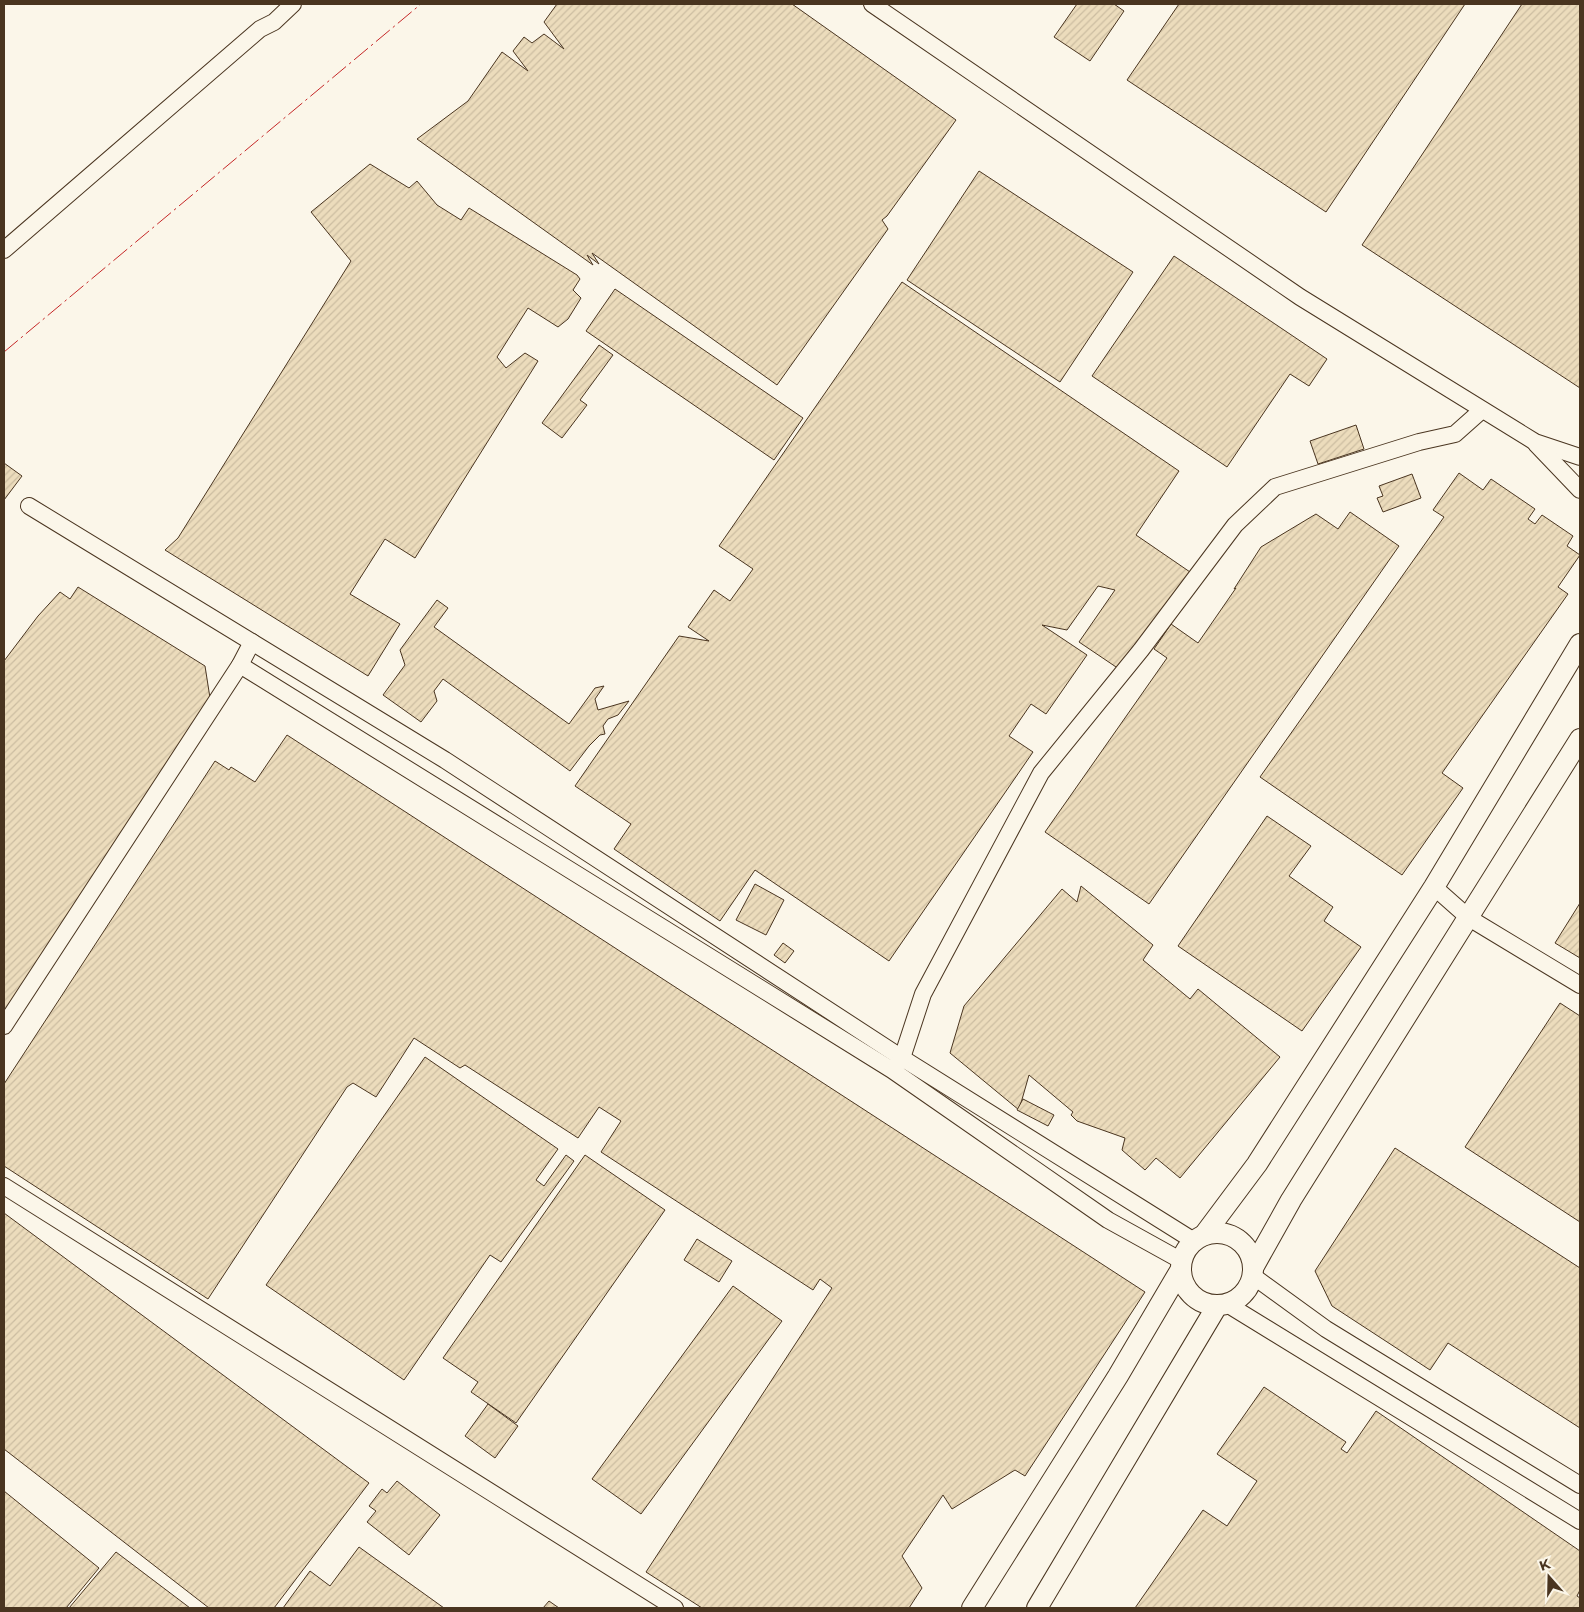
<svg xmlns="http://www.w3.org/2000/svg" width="1584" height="1612" font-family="Montserrat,sans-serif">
  <defs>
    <pattern id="building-hatch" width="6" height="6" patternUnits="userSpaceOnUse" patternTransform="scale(1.25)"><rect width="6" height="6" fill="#ecdcbc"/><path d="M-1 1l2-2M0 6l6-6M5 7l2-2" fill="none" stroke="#ccbda1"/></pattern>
  </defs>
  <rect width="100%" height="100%" fill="#fbf6e9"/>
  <g fill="url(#building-hatch)" stroke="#4a3520">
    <polygon points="557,4 792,4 956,120 887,216 882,220 888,229 777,385 592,253 599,264 587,255 593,265 417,139 468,101 502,52 528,71 513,51 524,37 532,43 544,34 564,49 544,22"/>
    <polygon points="1077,4 1114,4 1124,11 1090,61 1054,37"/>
    <polygon points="1179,4 1465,4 1326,212 1127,80"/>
    <polygon points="1522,4 1580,4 1580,388 1362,245"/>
    <polygon points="370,164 409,188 417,181 437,205 461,220 469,208 577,275 580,279 573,290 581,298 568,319 558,327 528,308 497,357 506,368 525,353 538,361 415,558 385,539 350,594 400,624 368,676 165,550 178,538 351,261 311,212"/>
    <polygon points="979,171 1133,272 1060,382 907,280"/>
    <polygon points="1174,256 1327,359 1309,386 1290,374 1227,467 1092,376"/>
    <polygon points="902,282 1179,471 1136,535 1190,572 1122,671 1079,642 1115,590 1098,586 1067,630 1042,625 1087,655 1046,714 1031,704 1009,736 1033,752 889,961 755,870 720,921 614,849 631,824 575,786 679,636 709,641 688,627 714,590 730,601 753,569 719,546"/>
    <polygon points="615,289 803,418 774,460 586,331"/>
    <polygon points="599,345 613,355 580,400 587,405 562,438 542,423"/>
    <polygon points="1356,425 1364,449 1318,464 1310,441"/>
    <polygon points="4,463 22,476 4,500"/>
    <polygon points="1459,473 1483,490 1491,479 1535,509 1528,519 1535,524 1542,515 1573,536 1567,546 1580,555 1558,587 1568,594 1442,773 1463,788 1402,875 1260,777 1444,517 1433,510"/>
    <polygon points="1412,474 1421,498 1383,512 1377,498 1383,496 1379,486"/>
    <polygon points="1350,512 1399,546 1149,904 1045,832 1167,658 1154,649 1171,624 1198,643 1236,588 1234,589 1261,547 1316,514 1338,529"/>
    <polygon points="78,587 205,666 210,698 4,1013 4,661 38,616 60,592 70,599"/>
    <polygon points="437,600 448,608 434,627 569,724 595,688 604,686 595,699 598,710 629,701 618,715 608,719 603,726 605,734 600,735 589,746 570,771 443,679 434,691 437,701 421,722 383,695 405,665 400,650"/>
    <polygon points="287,735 1145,1292 1025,1476 1015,1470 952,1509 943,1495 902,1556 922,1588 909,1608 702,1608 646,1572 832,1288 820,1279 813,1290 601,1152 621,1121 599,1107 578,1138 465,1065 460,1068 414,1038 376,1097 353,1083 347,1087 208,1299 4,1166 4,1084 215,761 229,770 231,767 255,782"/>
    <polygon points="1267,816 1311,846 1289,876 1333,907 1324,921 1361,947 1302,1031 1178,946"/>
    <polygon points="755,884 784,900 766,935 736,920"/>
    <polygon points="1081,886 1153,945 1143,960 1190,999 1198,989 1280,1057 1180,1178 1156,1158 1145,1170 1122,1150 1125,1138 1077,1121 1071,1115 1073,1112 1029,1075 1019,1110 950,1053 964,1006 1062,889 1077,902"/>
    <polygon points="1580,903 1580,958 1555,943"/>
    <polygon points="783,943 794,951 785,963 774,955"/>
    <polygon points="1560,1003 1580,1016 1580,1222 1465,1147"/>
    <polygon points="425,1057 558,1149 536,1180 544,1186 566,1155 574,1161 501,1262 490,1255 404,1380 266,1285"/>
    <polygon points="1023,1099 1054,1115 1048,1126 1017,1110"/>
    <polygon points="1395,1148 1580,1268 1580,1428 1448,1343 1430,1370 1332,1306 1315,1271"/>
    <polygon points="585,1155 665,1210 516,1423 471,1392 478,1382 443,1358"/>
    <polygon points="4,1213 369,1483 274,1608 209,1608 4,1449"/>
    <polygon points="697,1239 732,1261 719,1282 684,1260"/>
    <polygon points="733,1286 782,1321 641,1514 592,1479"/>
    <polygon points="1264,1387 1346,1442 1341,1449 1347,1453 1376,1411 1580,1551 1580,1590 1577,1596 1580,1598 1580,1608 1135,1608 1203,1510 1227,1526 1257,1481 1217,1454"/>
    <polygon points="488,1404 518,1426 495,1458 465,1436"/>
    <polygon points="397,1481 440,1515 409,1555 367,1522 376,1511 369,1506 382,1489 387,1493"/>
    <polygon points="4,1491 99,1568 66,1608 4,1608"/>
    <polygon points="359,1547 444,1608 283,1608 310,1571 330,1586"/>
    <polygon points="116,1552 190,1608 69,1608"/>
    <polygon points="549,1601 559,1608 543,1608"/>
  </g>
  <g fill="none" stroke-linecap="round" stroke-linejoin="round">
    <defs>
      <g id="minor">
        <polyline points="872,4 1300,297 1535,442 1580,457"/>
        <polyline points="4,250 260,29 274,22 293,4"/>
        <polyline points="1536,444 1580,490"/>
        <polyline points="29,506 445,760 902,1058 1194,1241"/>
        <polyline points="240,665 892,1070 1108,1220 1182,1261"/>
        <polyline points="1434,887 1469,918 1580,985"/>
        <polyline points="4,1026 240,665 252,642"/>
        <polyline points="895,1067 902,1058 923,994 1041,773 1141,650 1235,525 1275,487 1419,442 1455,434 1482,410"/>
        <polyline points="4,1186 675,1608"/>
        <polyline points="1253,1276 1326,1329 1580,1485"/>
        <polyline points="1227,1304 1580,1521"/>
      </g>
      <g id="tertiary">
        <circle cx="1217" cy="1269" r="36"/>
        <polyline points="1204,1235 1257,1164 1434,887 1580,644"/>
        <polyline points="1254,1266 1291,1200 1580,739"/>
        <polyline points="972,1608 1118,1376 1181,1269"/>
        <polyline points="1037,1608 1217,1306"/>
      </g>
    </defs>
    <use href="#minor" stroke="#4a3520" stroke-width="18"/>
    <use href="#tertiary" stroke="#4a3520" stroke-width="22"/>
    <use href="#minor" stroke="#fbf6e9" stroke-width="16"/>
    <use href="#tertiary" stroke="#fbf6e9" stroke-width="20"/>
    <polyline stroke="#c62828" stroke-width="1" stroke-dasharray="18 4 2.5 4" stroke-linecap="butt" points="4,352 421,4"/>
  </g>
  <rect width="1584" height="1612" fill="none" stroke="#4a3520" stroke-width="10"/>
  <g transform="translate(1549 1577) rotate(340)" stroke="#fbf6e9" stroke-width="4" paint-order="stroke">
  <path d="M0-4L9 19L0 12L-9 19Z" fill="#4a3520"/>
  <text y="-8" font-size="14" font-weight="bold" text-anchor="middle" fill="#4a3520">K</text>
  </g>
</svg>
